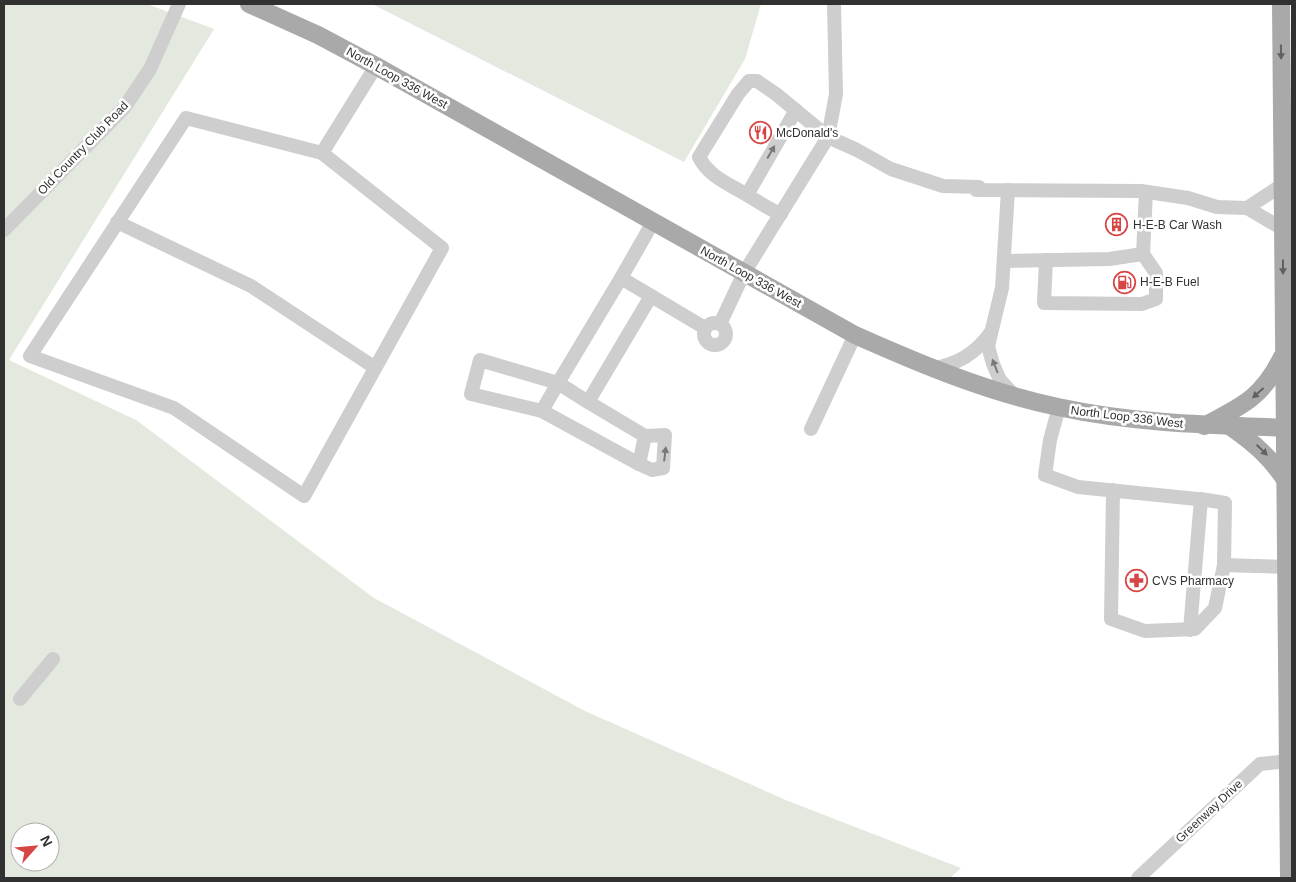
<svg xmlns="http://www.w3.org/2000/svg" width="1296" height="882" font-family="Arial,sans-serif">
  <rect width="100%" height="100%" fill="#fff"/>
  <g fill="#e3e9de" fill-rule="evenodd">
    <path d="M4,4H147L214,29L9,360L136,420L374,598L585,711L788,801L961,868L950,878H4ZM20,832H50V862H20Z"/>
    <polygon points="372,4 761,4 745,59 684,162"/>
  </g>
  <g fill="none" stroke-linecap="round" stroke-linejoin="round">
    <g stroke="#cecece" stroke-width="14">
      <polygon points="186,118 322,153 442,248 304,496 174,408 30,356"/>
      <polyline points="322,153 376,66"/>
      <polyline points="1282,185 1247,208 1283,229"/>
      <polyline points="1008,190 1002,288 988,346 993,364 1000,380 1015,396"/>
      <polyline points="747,195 796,110"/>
      <path d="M781,214C768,209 759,202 747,195C729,184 709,177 699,157L738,94L749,81H757L776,94L828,137L857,150L891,169L943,186L979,187L976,190L1141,191L1188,198L1217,207L1247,208"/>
      <polyline points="117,222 251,286 374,367"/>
      <polyline points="653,222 621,278 705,328"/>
      <polyline points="4,230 124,108 150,69 179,4"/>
      <polyline points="1046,260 1044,303 1142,304 1156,299 1156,273 1143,254"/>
      <polyline points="1004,261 1109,259 1143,254 1146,192"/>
      <polyline points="621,278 558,383 588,402 651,296"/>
      <circle cx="715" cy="334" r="11"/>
      <polyline points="720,324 744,273 828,137 836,94 834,4"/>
      <path d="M933,368C957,365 977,352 991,332"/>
      <polyline points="1059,407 1050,440 1045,475 1078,487 1207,500 1225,503 1224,565 1215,608 1195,629 1145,631 1111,619 1113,490"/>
      <polyline points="542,411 558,383 480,360 471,394 542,411 639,464 645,436 588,402"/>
      <polyline points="811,429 855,335"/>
      <polyline points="639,464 652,470 663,468 665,435 645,436"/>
      <polyline points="1224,565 1287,567"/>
      <polyline points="1190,630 1201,499"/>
      <polyline points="20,699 53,659"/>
      <polyline points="1138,878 1260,764 1288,761"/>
    </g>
    <g stroke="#a9a9a9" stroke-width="18">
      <path d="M249,4L318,35L376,66L855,335C920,364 987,392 1058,407C1136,424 1214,425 1292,428"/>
      <polyline points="1281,4 1289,878"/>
      <path d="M1204,426C1242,406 1262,398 1282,357"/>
      <path d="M1231,427C1254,443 1270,457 1286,481"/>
    </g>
  </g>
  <defs><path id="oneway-solid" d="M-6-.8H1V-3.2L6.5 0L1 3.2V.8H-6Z" transform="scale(1.25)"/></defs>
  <g fill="#616161">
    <use href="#oneway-solid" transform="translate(1281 52) rotate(89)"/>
    <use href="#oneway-solid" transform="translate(1283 267) rotate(90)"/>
    <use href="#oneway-solid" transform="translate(1258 393) rotate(138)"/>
    <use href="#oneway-solid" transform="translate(1262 450) rotate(44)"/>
  </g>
  <g fill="#787878">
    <use href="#oneway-solid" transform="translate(771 152) rotate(-60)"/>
    <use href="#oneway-solid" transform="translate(995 366) rotate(-111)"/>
    <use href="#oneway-solid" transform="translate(665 454) rotate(-83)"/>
  </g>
  <defs>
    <symbol id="restaurant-ring" viewBox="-11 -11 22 22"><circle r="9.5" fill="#fff" stroke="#d64645" stroke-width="1.5"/><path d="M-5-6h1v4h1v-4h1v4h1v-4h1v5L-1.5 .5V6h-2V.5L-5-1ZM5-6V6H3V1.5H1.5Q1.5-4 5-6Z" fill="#d64645"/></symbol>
    <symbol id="building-ring" viewBox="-11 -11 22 22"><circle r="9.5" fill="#fff" stroke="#d64645" stroke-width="1.5"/><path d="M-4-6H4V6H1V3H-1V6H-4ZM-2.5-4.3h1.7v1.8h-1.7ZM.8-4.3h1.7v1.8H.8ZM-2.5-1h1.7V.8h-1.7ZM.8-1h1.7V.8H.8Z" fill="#d64645"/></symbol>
    <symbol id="fuel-ring" viewBox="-11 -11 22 22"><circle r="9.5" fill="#fff" stroke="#d64645" stroke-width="1.5"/><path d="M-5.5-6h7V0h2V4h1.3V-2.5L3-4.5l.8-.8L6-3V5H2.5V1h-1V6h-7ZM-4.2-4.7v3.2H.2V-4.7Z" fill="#d64645"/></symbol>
    <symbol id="pharmacy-ring" viewBox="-11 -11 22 22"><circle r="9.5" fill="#fff" stroke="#d64645" stroke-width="1.5"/><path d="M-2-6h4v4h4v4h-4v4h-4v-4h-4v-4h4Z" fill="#d64645"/></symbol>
  </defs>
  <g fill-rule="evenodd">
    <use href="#restaurant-ring" x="748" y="120" width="25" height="25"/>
    <use href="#building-ring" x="1104" y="212" width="25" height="25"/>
    <use href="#fuel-ring" x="1112" y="270" width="25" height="25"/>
    <use href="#pharmacy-ring" x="1124" y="568" width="25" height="25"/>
  </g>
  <g text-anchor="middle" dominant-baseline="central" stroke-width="5" stroke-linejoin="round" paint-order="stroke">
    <g font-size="12" fill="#313131" stroke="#fff">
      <text transform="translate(397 78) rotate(29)">North Loop 336 West</text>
      <text transform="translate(83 148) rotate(-46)">Old Country Club Road</text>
      <text transform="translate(751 277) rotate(29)">North Loop 336 West</text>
      <text transform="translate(1127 417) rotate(7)">North Loop 336 West</text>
      <text transform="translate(1209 811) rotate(-43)">Greenway Drive</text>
    </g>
    <g font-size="12" fill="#313131" stroke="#fff" text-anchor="start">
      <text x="776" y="133">McDonald's</text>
      <text x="1133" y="225">H-E-B Car Wash</text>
      <text x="1140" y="282">H-E-B Fuel</text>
      <text x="1152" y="581">CVS Pharmacy</text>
    </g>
  </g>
  <rect width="1296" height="882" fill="none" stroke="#313131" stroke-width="10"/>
  <g transform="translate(35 847) rotate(63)"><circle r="24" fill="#ffffff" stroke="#adadad"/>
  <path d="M0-4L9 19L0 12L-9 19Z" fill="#d64645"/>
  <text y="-8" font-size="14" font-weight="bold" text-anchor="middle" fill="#313131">N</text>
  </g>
</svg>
